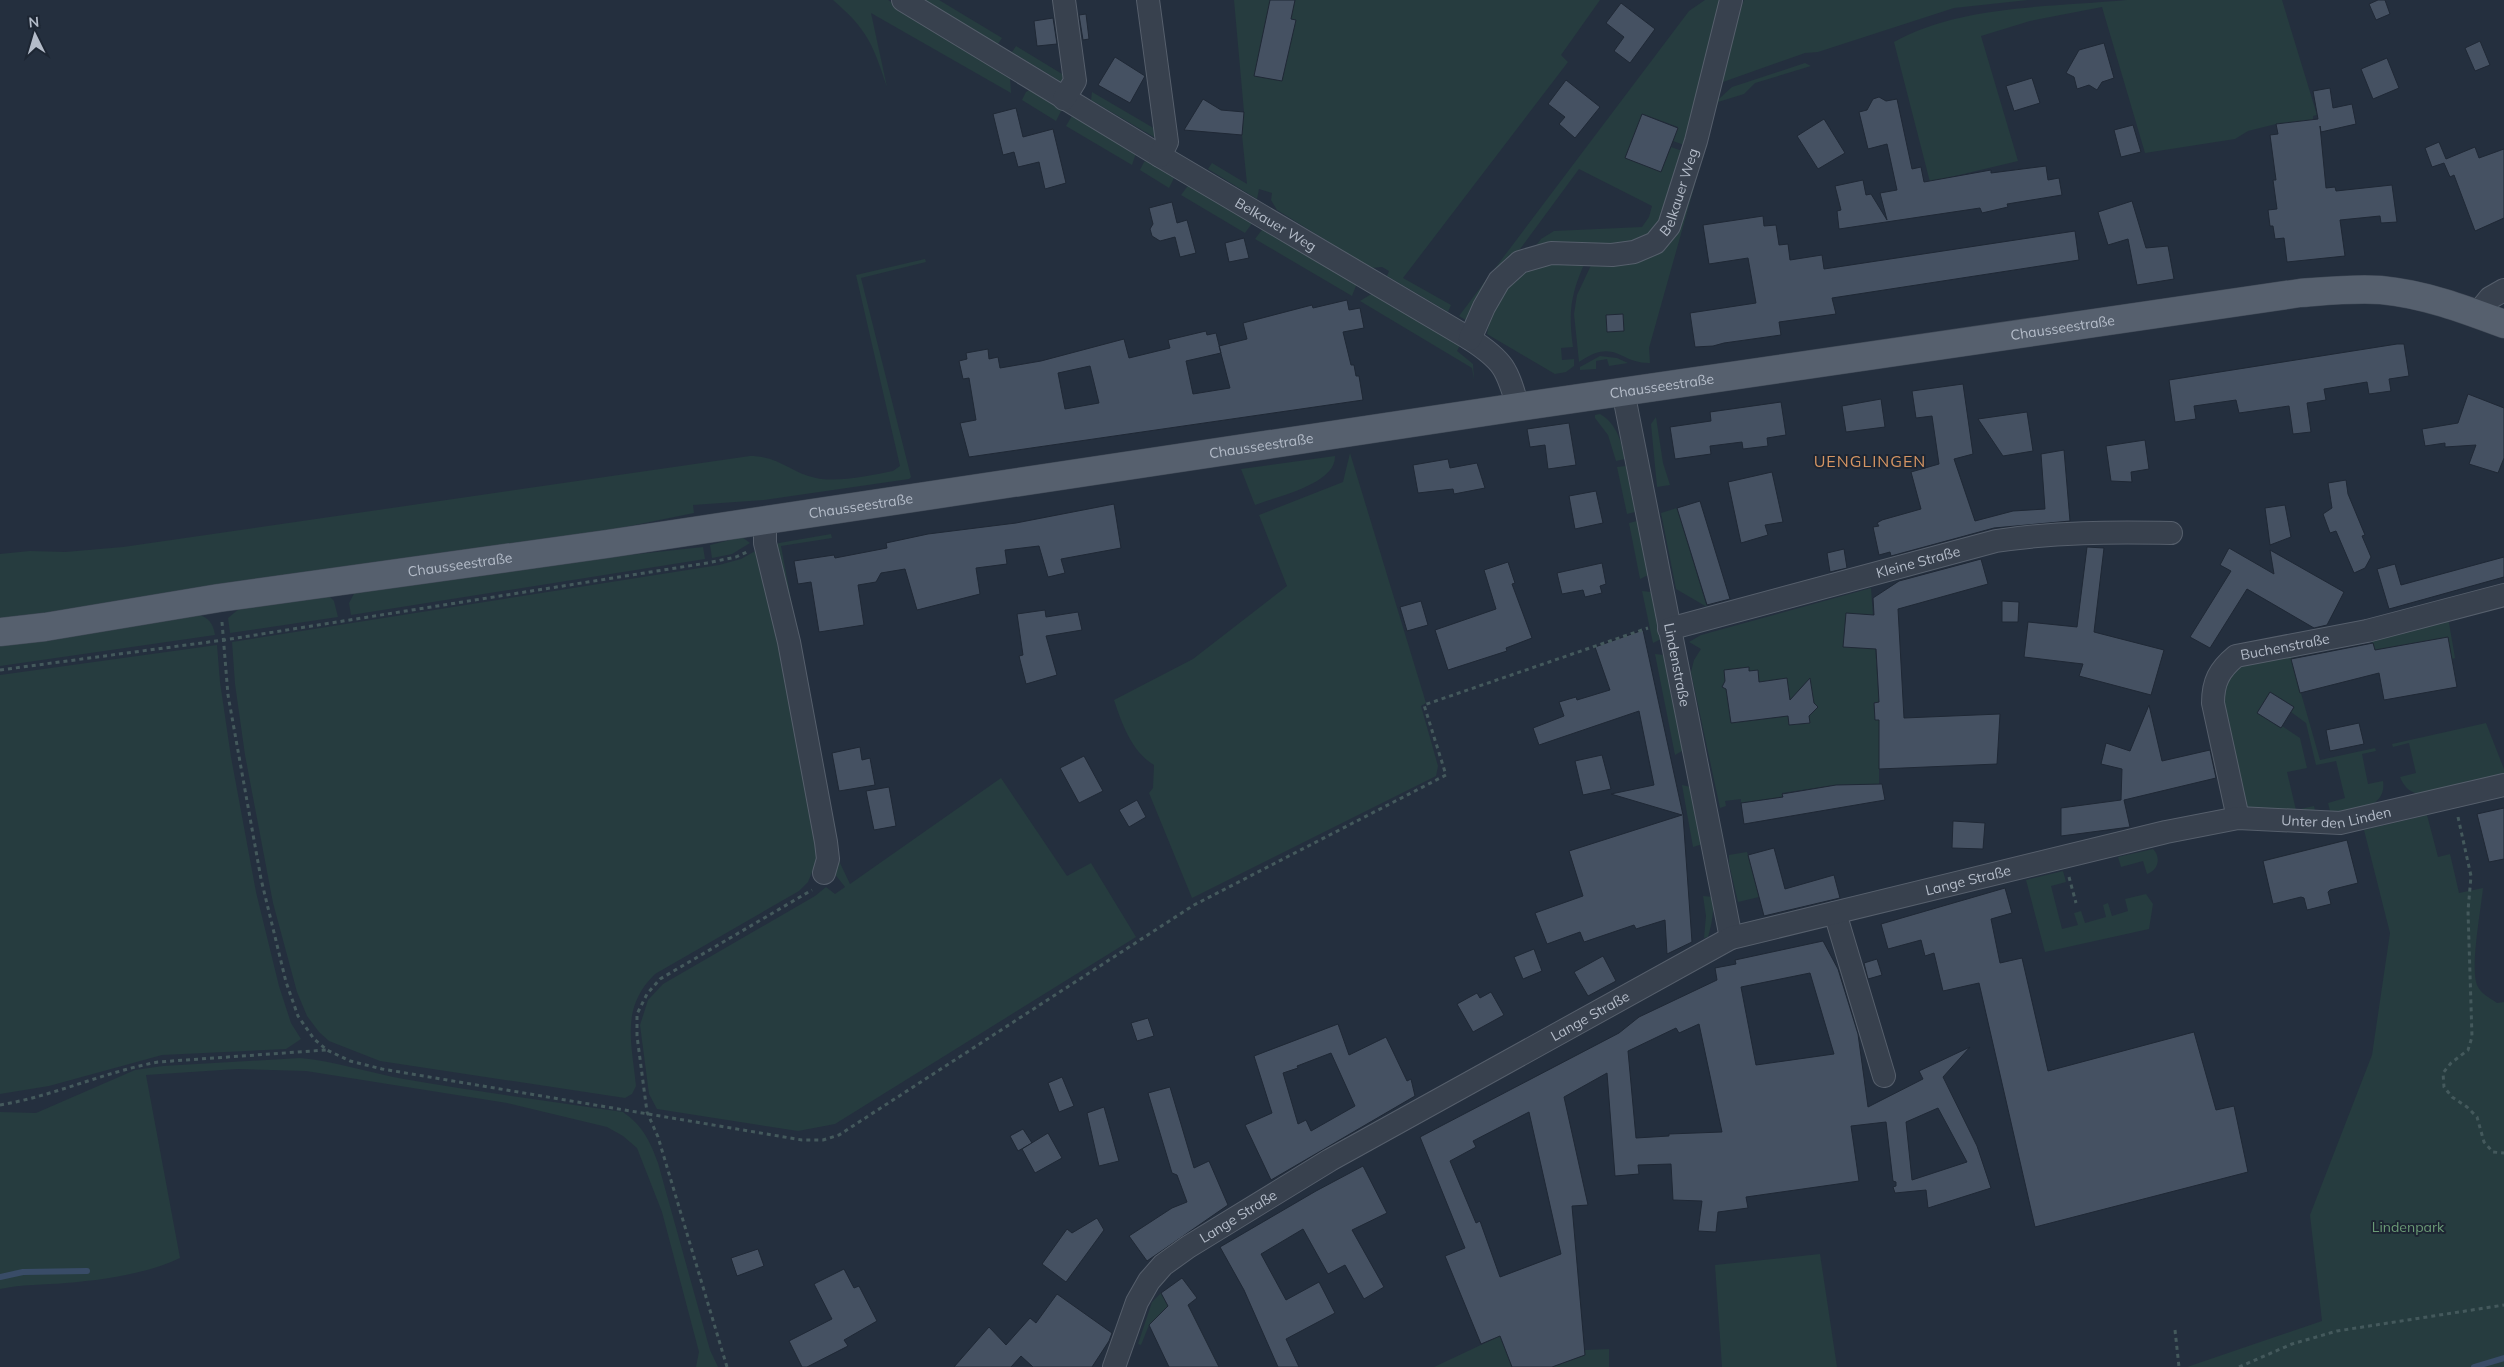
<svg xmlns="http://www.w3.org/2000/svg" width="2504" height="1367" font-family="Mulish,sans-serif">
  <rect width="100%" height="100%" fill="#242f3e"/>
  <g fill="#263c3f">
    <path d="M833,0H888L1010,76L1011,93L871,13L887,87C873,45 868,30 833,0Z"/>
    <polygon points="925,0 939,0 1002,38 998,44"/>
    <polygon points="1234,0 1600,0 1561,55 1568,62 1403,278 1451,305 1448,312 1387,276 1389,271 1382,267 1371,268 1277,210 1271,200 1272,193 1259,189 1257,199 1208,169 1212,163 1247,184 1242,135 1244,112"/>
    <polygon points="1705,0 1726,0 1687,146 1673,141 1678,127 1643,114 1625,157 1661,171 1671,147 1685,152 1652,239 1530,253 1541,239 1554,231 1642,227 1649,217 1652,206 1579,169 1509,264 1469,322 1459,316 1689,11"/>
    <polygon points="1744,0 2028,0 1954,8 1818,52 1805,53 1723,82 1716,81"/>
    <path d="M2127,0H2282L2317,115L2313,116V120L2276,124L2248,131L2235,139L2145,153L2102,7L2030,21L1981,36L2018,161L1930,182L1894,42C1960,5 2052,7 2127,0Z"/>
    <polygon points="1016,46 1067,77 1063,83 1012,52"/>
    <path d="M1805,63L1811,66L1755,83L1744,94L1718,102L1649,348L1650,363C1619,364 1616,337 1579,362L1574,314L1577,295L1593,261C1624,263 1640,267 1666,246L1710,107L1732,87Z"/>
    <polygon points="1031,89 1063,107 1056,121 1022,100 1026,92"/>
    <polygon points="1092,92 1162,133 1159,140 1091,100"/>
    <polygon points="1073,114 1136,153 1132,165 1066,126"/>
    <polygon points="1148,160 1175,176 1169,188 1140,170 1144,162"/>
    <polygon points="1190,183 1253,222 1245,233 1181,195"/>
    <polygon points="1264,227 1357,283 1352,296 1255,239"/>
    <path d="M925,259L926,262L861,278L911,477L909,479L764,500L693,505L694,513L571,538L0,622V554L30,551L65,552L123,547L750,456C779,456 791,473 816,478C836,483 873,475 893,471L900,466L856,275Z"/>
    <path d="M1586,260C1571,293 1568,311 1573,347L1561,348L1562,360L1574,359V366L1566,372L1555,374L1487,334C1497,276 1531,261 1586,260Z"/>
    <polygon points="1373,293 1460,345 1457,351 1473,364 1474,380 1472,368 1360,301"/>
    <polygon points="1600,356 1617,358 1628,363 1609,366 1607,359 1596,361 1596,369 1580,370 1580,367"/>
    <path d="M1600,414C1617,424 1621,441 1625,459L1616,461L1608,435L1595,418V415Z"/>
    <polygon points="1656,417 1663,463 1670,485 1657,487 1651,424"/>
    <path d="M1350,453L1426,703L1421,706L1438,766L1436,776L1192,898L1149,793L1153,788L1154,765C1132,752 1122,724 1114,700L1193,659L1287,586L1259,515L1343,482Z"/>
    <path d="M1335,456C1336,484 1278,496 1255,505L1241,469Z"/>
    <polygon points="1626,466 1635,512 1627,514 1617,467"/>
    <polygon points="1677,508 1707,607 1676,589 1661,513"/>
    <polygon points="1637,521 1648,575 1640,579 1629,523"/>
    <polygon points="831,534 832,538 781,546 828,799 774,546 779,543"/>
    <polygon points="742,537 750,543 732,554 712,558 710,545"/>
    <polygon points="703,547 705,559 351,615 349,603 356,590 603,555 629,555"/>
    <path d="M757,550L782,655L818,858L808,882L799,891L655,974C620,1008 632,1043 636,1086L632,1094L625,1098L380,1061L329,1041L319,1032L307,1016L297,992L273,903L245,755L235,684L232,642L719,565L741,559Z"/>
    <polygon points="1871,588 1879,702 1874,703 1875,720 1879,720 1879,784 1835,785 1782,793 1782,797 1741,803 1741,799 1725,801 1726,806 1720,808 1691,672 1694,660 1701,649 1689,642 1701,635"/>
    <polygon points="1642,591 1651,592 1661,639 1653,643"/>
    <polygon points="328,595 334,601 338,617 230,633 228,618 240,608"/>
    <path d="M197,614C209,618 213,623 215,635L0,666V644Z"/>
    <path d="M2448,617L2455,658L2452,659L2448,637L2375,650L2371,637L2291,658L2320,760L2375,748L2376,751L2362,754L2368,784L2383,781C2387,808 2356,810 2337,815L2330,811L2328,803L2345,798L2336,761L2316,765L2306,723L2291,712L2294,707L2270,692L2257,713L2281,728L2282,726L2300,738L2307,768L2287,772L2296,810L2314,806L2315,811L2250,808L2244,803L2220,715L2224,680L2242,665Z"/>
    <polygon points="217,645 220,682 231,757 256,892 279,986 291,1023 301,1039 286,1049 162,1055 49,1086 0,1094 0,675"/>
    <polygon points="1655,654 1664,655 1684,750 1675,755"/>
    <path d="M2486,723L2504,769V777L2423,795C2411,793 2405,789 2400,777L2416,773L2409,743L2393,747L2392,744Z"/>
    <polygon points="1001,778 1067,876 1091,863 1136,937 835,1124 798,1131 657,1109 649,1094 640,1025 648,1000 663,984 815,896 826,887 835,894 845,887 834,873 836,845 840,863 850,884"/>
    <polygon points="1682,785 1691,787 1703,844 1693,847"/>
    <path d="M2427,815L2438,857L2450,854L2459,893L2483,888C2481,909 2470,968 2477,985C2480,993 2490,998 2497,1003L2504,1002V1367H2187L2322,1321L2310,1215L2372,1055L2390,933L2364,830Z"/>
    <path d="M2153,849C2161,857 2159,870 2147,874L2143,861L2121,867L2118,857Z"/>
    <polygon points="1747,852 1759,897 1738,902 1729,864 1729,855"/>
    <polygon points="2063,871 2066,882 2051,886 2062,929 2078,925 2074,913 2081,911 2085,923 2106,917 2103,905 2108,903 2112,916 2128,911 2125,899 2146,894 2153,904 2149,929 2045,952 2026,880"/>
    <path d="M1703,896L1713,897C1714,912 1712,923 1708,937L1704,938L1706,916Z"/>
    <path d="M300,1058C336,1061 369,1073 404,1079C477,1092 550,1101 623,1112C643,1126 650,1141 658,1163L710,1350L718,1367H696L699,1352L662,1212L637,1148L623,1136L607,1127L507,1103L306,1071L237,1069L146,1075L180,1258C146,1274 103,1280 66,1283C44,1285 22,1284 0,1289V1112L36,1113L135,1070L163,1066Z"/>
    <polygon points="1820,1254 1837,1367 1722,1367 1715,1265"/>
    <polygon points="1161,1293 1168,1306 1149,1325 1141,1345 1138,1344 1152,1302"/>
    <polygon points="1500,1336 1512,1367 1434,1367"/>
    <polygon points="1609,1349 1609,1367 1552,1367 1585,1355 1585,1350"/>
  </g>
  <g fill="none" stroke-linecap="round" stroke-linejoin="round">
    <g stroke="#394c67" stroke-width="6">
      <polyline points="0,1277 23,1272 87,1271"/>
      <polyline points="2474,1367 2504,1358"/>
    </g>
  </g>
  <g fill="#455162" stroke="#1f2835" fill-rule="evenodd">
    <polygon points="1270,0 1295,0 1291,19 1296,20 1282,81 1254,76"/>
    <polygon points="2378,0 2385,0 2390,14 2376,20 2369,4"/>
    <polygon points="1621,3 1655,29 1630,63 1614,51 1624,37 1606,23"/>
    <polygon points="1086,14 1089,39 1083,40 1079,15"/>
    <polygon points="1053,18 1057,44 1037,46 1034,21"/>
    <polygon points="2480,41 2490,65 2475,71 2465,48"/>
    <polygon points="2104,43 2114,78 2102,82 2097,90 2089,85 2077,89 2074,77 2066,73 2079,50"/>
    <polygon points="1115,57 1145,76 1130,103 1098,85"/>
    <polygon points="2387,58 2399,88 2373,99 2361,69"/>
    <polygon points="2032,78 2040,103 2014,111 2006,86"/>
    <polygon points="1566,80 1600,107 1575,138 1559,124 1565,117 1548,104"/>
    <polygon points="2330,88 2333,108 2352,104 2356,124 2321,132 2320,126 2326,188 2335,187 2336,191 2392,185 2397,222 2381,223 2380,216 2340,220 2345,256 2287,262 2284,238 2275,239 2273,226 2270,226 2268,210 2277,209 2273,180 2276,180 2270,135 2278,134 2276,124 2318,119 2313,91"/>
    <polygon points="1879,97 1886,101 1897,99 1912,169 1921,167 1924,182 1991,170 1991,173 2046,166 2048,180 2059,178 2062,195 2007,204 2008,207 1982,213 1980,208 1839,229 1837,211 1841,210 1835,186 1863,180 1866,195 1871,194 1887,220 1880,193 1897,190 1887,144 1868,149 1859,112 1867,110 1873,99"/>
    <polygon points="1203,99 1221,110 1244,112 1242,135 1184,130"/>
    <polygon points="1016,108 1023,137 1053,129 1066,183 1045,189 1039,162 1018,167 1014,152 1003,155 993,114"/>
    <polygon points="1642,114 1678,128 1661,172 1625,158"/>
    <polygon points="1824,119 1845,153 1818,169 1797,136"/>
    <polygon points="2133,125 2141,152 2121,157 2114,130"/>
    <polygon points="2439,142 2446,159 2475,147 2479,158 2504,149 2504,218 2475,231 2454,175 2450,177 2444,163 2432,167 2425,148"/>
    <polygon points="2132,201 2146,248 2168,246 2174,279 2137,285 2128,239 2108,245 2098,212"/>
    <polygon points="1172,202 1177,223 1187,220 1196,253 1180,257 1175,237 1160,241 1152,236 1150,229 1153,224 1149,208"/>
    <polygon points="1763,216 1764,226 1776,225 1779,245 1788,244 1790,260 1822,255 1824,269 2075,231 2079,260 1832,298 1836,314 1779,322 1781,335 1724,343 1713,346 1695,347 1690,313 1756,303 1748,258 1709,264 1703,225"/>
    <polygon points="1244,238 1249,258 1229,262 1225,243"/>
    <path d="M1347,300L1349,310L1360,308L1364,328L1343,332L1351,365H1354L1356,376H1359L1363,400L969,457L960,423L976,420L969,378L963,379L959,361L967,359L966,353L988,349L989,359L998,357L1000,368L1041,361L1124,339L1129,358L1170,348L1168,340L1206,331L1207,335L1216,333L1221,353L1186,361L1193,394L1230,388L1219,346L1247,339L1243,323L1312,305L1313,308ZM1090,366L1099,403L1065,409L1058,373Z"/>
    <polygon points="1623,314 1624,331 1607,332 1606,315"/>
    <polygon points="2397,344 2404,344 2409,376 2389,379 2391,391 2369,394 2367,382 2324,389 2326,400 2307,403 2311,432 2293,434 2289,406 2239,413 2236,400 2194,406 2196,419 2175,422 2169,380"/>
    <polygon points="1963,384 1973,454 1954,459 1975,521 2013,511 2045,509 2041,454 2064,450 2070,521 1994,528 1891,556 1890,552 1879,555 1873,527 1879,526 1877,523 1882,520 1921,509 1911,472 1939,464 1932,416 1916,418 1912,391"/>
    <polygon points="2468,394 2504,408 2504,458 2498,473 2469,464 2476,445 2445,447 2445,443 2425,446 2422,429 2458,423"/>
    <polygon points="1881,399 1885,427 1846,432 1842,406"/>
    <polygon points="1781,402 1786,435 1767,438 1768,446 1743,449 1742,442 1710,446 1711,454 1675,459 1670,427 1711,421 1710,412"/>
    <polygon points="2027,412 2033,451 2003,456 1978,419"/>
    <polygon points="1569,423 1576,465 1548,469 1545,445 1530,447 1527,429"/>
    <polygon points="2145,440 2149,469 2131,472 2132,482 2111,481 2106,446"/>
    <polygon points="1448,459 1450,468 1477,463 1485,488 1454,494 1453,489 1418,493 1413,465"/>
    <polygon points="1772,472 1783,522 1765,525 1768,535 1741,543 1728,482"/>
    <polygon points="2346,480 2348,494 2365,535 2362,536 2371,557 2365,568 2354,573 2336,531 2330,533 2323,514 2332,508 2328,483"/>
    <polygon points="1596,491 1603,523 1575,529 1569,496"/>
    <polygon points="1700,501 1730,599 1707,605 1677,508"/>
    <polygon points="1114,504 1121,548 1061,559 1065,573 1048,577 1039,546 1005,550 1007,564 976,568 980,594 917,610 905,569 881,573 876,582 858,585 864,625 819,632 811,582 798,584 794,561 834,555 835,558 887,548 886,543 928,534 1016,523"/>
    <polygon points="2285,505 2291,537 2270,545 2265,508"/>
    <polygon points="2087,547 2104,548 2094,632 2164,650 2151,695 2079,676 2083,664 2024,657 2028,622 2077,627"/>
    <polygon points="2229,548 2274,574 2270,550 2344,592 2327,625 2314,628 2247,589 2210,648 2190,637 2231,571 2220,565"/>
    <polygon points="1844,549 1847,568 1830,572 1827,553"/>
    <polygon points="2504,557 2504,577 2389,609 2377,569 2395,564 2401,585"/>
    <polygon points="1981,559 1988,584 1898,609 1904,718 2000,714 1997,764 1879,769 1879,720 1875,720 1874,703 1879,702 1876,649 1843,647 1846,613 1874,615 1873,598 1899,581"/>
    <polygon points="1508,562 1515,583 1512,584 1532,638 1506,648 1507,651 1448,670 1435,630 1496,609 1484,570"/>
    <polygon points="1602,563 1606,584 1600,586 1602,593 1585,597 1583,590 1562,594 1557,573"/>
    <polygon points="1421,601 1428,625 1407,631 1400,607"/>
    <polygon points="2002,601 2019,602 2018,622 2002,622"/>
    <polygon points="1045,610 1046,617 1078,612 1082,630 1046,636 1057,675 1026,684 1019,656 1023,655 1017,614"/>
    <polygon points="1643,630 1683,815 1692,942 1667,954 1665,920 1636,929 1634,925 1584,942 1580,932 1547,944 1535,913 1583,896 1569,851 1682,815 1611,794 1654,785 1639,711 1539,745 1533,728 1564,716 1559,702 1576,697 1577,700 1610,690 1595,647"/>
    <polygon points="2448,637 2457,687 2384,700 2379,673 2300,693 2291,659 2373,643 2375,650"/>
    <polygon points="1749,667 1749,671 1758,670 1759,682 1787,678 1790,700 1810,678 1814,703 1818,707 1809,716 1810,723 1789,725 1788,716 1731,723 1726,689 1722,687 1725,681 1724,670"/>
    <polygon points="2270,692 2294,707 2281,728 2257,713"/>
    <polygon points="2149,705 2162,761 2210,750 2216,778 2124,800 2130,827 2061,836 2061,808 2121,800 2122,769 2101,764 2106,743 2130,751"/>
    <polygon points="2359,723 2364,744 2330,751 2326,730"/>
    <polygon points="860,747 862,760 870,758 875,785 839,791 832,753"/>
    <polygon points="1602,755 1611,789 1583,795 1575,761"/>
    <polygon points="1084,756 1103,791 1079,803 1060,768"/>
    <polygon points="1882,784 1885,800 1744,824 1741,803 1783,797 1782,794 1836,785"/>
    <polygon points="889,787 896,826 874,830 866,791"/>
    <polygon points="1137,800 1146,817 1129,827 1119,810"/>
    <polygon points="2504,808 2504,859 2489,862 2477,814"/>
    <polygon points="1953,821 1985,823 1983,849 1952,848"/>
    <polygon points="2347,840 2358,883 2330,890 2328,892 2331,904 2307,910 2304,898 2301,897 2273,904 2263,861"/>
    <polygon points="1774,848 1785,889 1834,875 1840,898 1764,916 1748,855"/>
    <polygon points="2005,888 2012,913 1991,919 2000,963 2022,958 2048,1071 2194,1032 2216,1110 2234,1106 2248,1172 2035,1227 1979,983 1943,991 1934,953 1925,956 1921,940 1888,949 1881,924"/>
    <path d="M1823,941L1838,969L1858,1034L1868,1107L1923,1079L1919,1071L1970,1047L1943,1077L1977,1146L1991,1188L1928,1208L1926,1190L1895,1193L1893,1187L1896,1186V1182L1893,1181L1886,1122L1851,1126L1859,1181L1746,1197L1748,1208L1718,1212L1716,1232L1698,1231L1702,1201L1673,1200L1671,1164L1638,1165L1639,1174L1615,1176L1607,1073L1564,1097L1588,1205L1572,1206L1585,1355L1552,1367H1512L1500,1336L1481,1344L1445,1256L1465,1248L1420,1137L1619,1033L1639,1017L1717,980L1715,968L1736,964L1735,960ZM1810,973L1834,1054L1756,1065L1741,987ZM1699,1024L1722,1132L1669,1134V1136L1636,1138L1628,1051L1676,1028L1679,1033ZM1938,1108L1967,1162L1912,1180L1906,1122ZM1529,1112L1561,1254L1500,1277L1480,1221L1476,1223L1450,1161L1476,1147L1473,1141Z"/>
    <polygon points="1534,949 1542,971 1523,979 1514,957"/>
    <polygon points="1603,956 1616,981 1588,996 1574,972"/>
    <polygon points="1877,959 1882,975 1868,979 1864,963"/>
    <polygon points="1491,992 1504,1015 1473,1032 1457,1004 1477,993 1480,998"/>
    <polygon points="1148,1018 1154,1036 1137,1041 1131,1023"/>
    <path d="M1338,1024L1349,1055L1386,1037L1407,1081L1411,1079L1415,1096L1271,1180L1245,1125L1272,1113L1254,1056ZM1331,1053L1355,1106L1311,1131L1306,1120L1298,1124L1283,1073L1298,1068L1297,1066Z"/>
    <polygon points="1062,1077 1074,1106 1059,1112 1048,1083"/>
    <polygon points="1170,1087 1194,1168 1209,1161 1228,1205 1147,1261 1129,1236 1172,1208 1187,1202 1177,1175 1172,1173 1148,1093"/>
    <polygon points="1104,1107 1119,1161 1099,1166 1087,1113"/>
    <polygon points="1023,1129 1032,1143 1018,1151 1010,1136"/>
    <polygon points="1048,1133 1062,1158 1035,1173 1022,1149"/>
    <polygon points="1363,1166 1387,1213 1352,1230 1384,1287 1364,1299 1345,1265 1328,1274 1303,1229 1261,1254 1286,1300 1319,1282 1335,1313 1286,1339 1299,1367 1278,1367 1244,1290 1220,1247 1316,1191"/>
    <polygon points="1097,1218 1104,1230 1066,1282 1042,1264 1067,1229 1072,1233"/>
    <polygon points="758,1249 764,1266 737,1276 731,1258"/>
    <polygon points="844,1269 854,1288 859,1286 877,1321 844,1340 848,1346 807,1367 802,1367 789,1341 832,1319 814,1284"/>
    <polygon points="1182,1278 1197,1298 1188,1305 1219,1367 1169,1367 1149,1325 1168,1306 1161,1293"/>
    <polygon points="1057,1294 1112,1333 1109,1341 1092,1367 1033,1367 1021,1356 1011,1367 954,1367 989,1327 1006,1345 1030,1318 1036,1323"/>
  </g>
  <g fill="none" stroke-linecap="round" stroke-linejoin="round">
    <defs>
      <g id="minor">
        <path id="s1" d="M903,0L1160,156L1470,339C1504,361 1507,369 1518,407"/>
        <polyline points="1064,0 1075,81 1064,99"/>
        <polyline points="1148,0 1167,142 1160,156"/>
        <polyline points="2477,314 2490,298 2504,290"/>
        <path id="s2" d="M1470,339L1484,307L1499,281L1520,262L1551,253L1612,255L1634,252L1655,243L1669,226L1696,141L1731,0"/>
        <path id="s3" d="M1623,391L1731,938"/>
        <polyline points="765,521 765,543 789,642 826,842 828,859 824,873"/>
        <path id="s4" d="M1669,629L1996,541C2055,532 2111,532 2171,533"/>
        <path id="s5" d="M2238,818L2213,703C2213,682 2219,670 2236,656L2367,631L2504,595"/>
        <polyline points="1835,913 1884,1076"/>
        <path id="s6" d="M1114,1367L1137,1302L1149,1281L1163,1265L1188,1247L1330,1160L1731,938L2166,832L2238,818L2340,823L2504,785"/>
      </g>
      <g id="major">
        <path id="s7" d="M0,632L45,627L219,598L607,544L1518,407L2300,293C2327,291 2354,288 2381,290C2424,294 2464,309 2504,324"/>
      </g>
    </defs>
    <use href="#minor" stroke="#565f6c" stroke-width="24"/>
    <use href="#major" stroke="#414a57" stroke-width="29"/>
    <g stroke="#44595c" stroke-width="3" stroke-dasharray="4 4" stroke-linecap="butt">
      <polyline points="222,622 228,695 261,879 286,982 298,1016 314,1039 327,1050 350,1061 382,1069 802,1140 823,1140 839,1135 1194,905 1446,775 1424,705 1648,628"/>
      <polyline points="0,670 224,640 707,563 736,557 747,552"/>
      <polyline points="2458,817 2471,876 2468,911 2472,1037 2468,1050 2451,1063 2443,1073 2444,1087 2452,1097 2467,1107 2477,1117 2484,1142 2493,1152 2504,1153"/>
      <polyline points="2069,877 2076,903"/>
      <path d="M0,1105C54,1096 104,1072 158,1062L326,1050"/>
      <polyline points="2175,1330 2179,1367"/>
      <polyline points="727,1367 658,1137 647,1112 637,1036 637,1014 647,994 660,979 812,890"/>
      <polyline points="2239,1367 2292,1344 2337,1331 2504,1305"/>
    </g>
    <use href="#minor" stroke="#38414e" stroke-width="22"/>
    <use href="#major" stroke="#56606e" stroke-width="28"/>
  </g>
  <g text-anchor="middle" dominant-baseline="central" stroke-width="4" stroke-linejoin="round" paint-order="stroke">
    <g font-size="14" fill="#b4bcc9" stroke="#1d2633">
      <text stroke="none"><textPath href="#s2" startOffset="289">Belkauer Weg</textPath></text>
      <text stroke="none"><textPath href="#s1" startOffset="435">Belkauer Weg</textPath></text>
      <text stroke="none"><textPath href="#s7" startOffset="2085">Chausseestraße</textPath></text>
      <text stroke="none"><textPath href="#s7" startOffset="1680">Chausseestraße</textPath></text>
      <text stroke="none"><textPath href="#s7" startOffset="1275">Chausseestraße</textPath></text>
      <text stroke="none"><textPath href="#s7" startOffset="870">Chausseestraße</textPath></text>
      <text stroke="none"><textPath href="#s4" startOffset="258">Kleine Straße</textPath></text>
      <text stroke="none"><textPath href="#s7" startOffset="465">Chausseestraße</textPath></text>
      <text stroke="none"><textPath href="#s5" startOffset="222">Buchenstraße</textPath></text>
      <text stroke="none"><textPath href="#s3" startOffset="279">Lindenstraße</textPath></text>
      <text stroke="none"><textPath href="#s6" startOffset="1390">Unter den Linden</textPath></text>
      <text stroke="none"><textPath href="#s6" startOffset="1014">Lange Straße</textPath></text>
      <text stroke="none"><textPath href="#s6" startOffset="609">Lange Straße</textPath></text>
      <text stroke="none"><textPath href="#s6" startOffset="204">Lange Straße</textPath></text>
    </g>
    <g font-size="14" fill="#6b9a76" stroke="#1d2633">
      <text x="2408" y="1227">Lindenpark</text>
    </g>
    <g font-size="16" letter-spacing="1" fill="#d59563" stroke="#1d2633">
      <text x="1870" y="461">UENGLINGEN</text>
    </g>
  </g>
  <g transform="translate(35 35) rotate(355)" stroke="#1d2633" stroke-width="4" paint-order="stroke">
  <path d="M0-4L9 19L0 12L-9 19Z" fill="#b4bcc9"/>
  <text y="-8" font-size="14" font-weight="bold" text-anchor="middle" fill="#b4bcc9">N</text>
  </g>
</svg>
